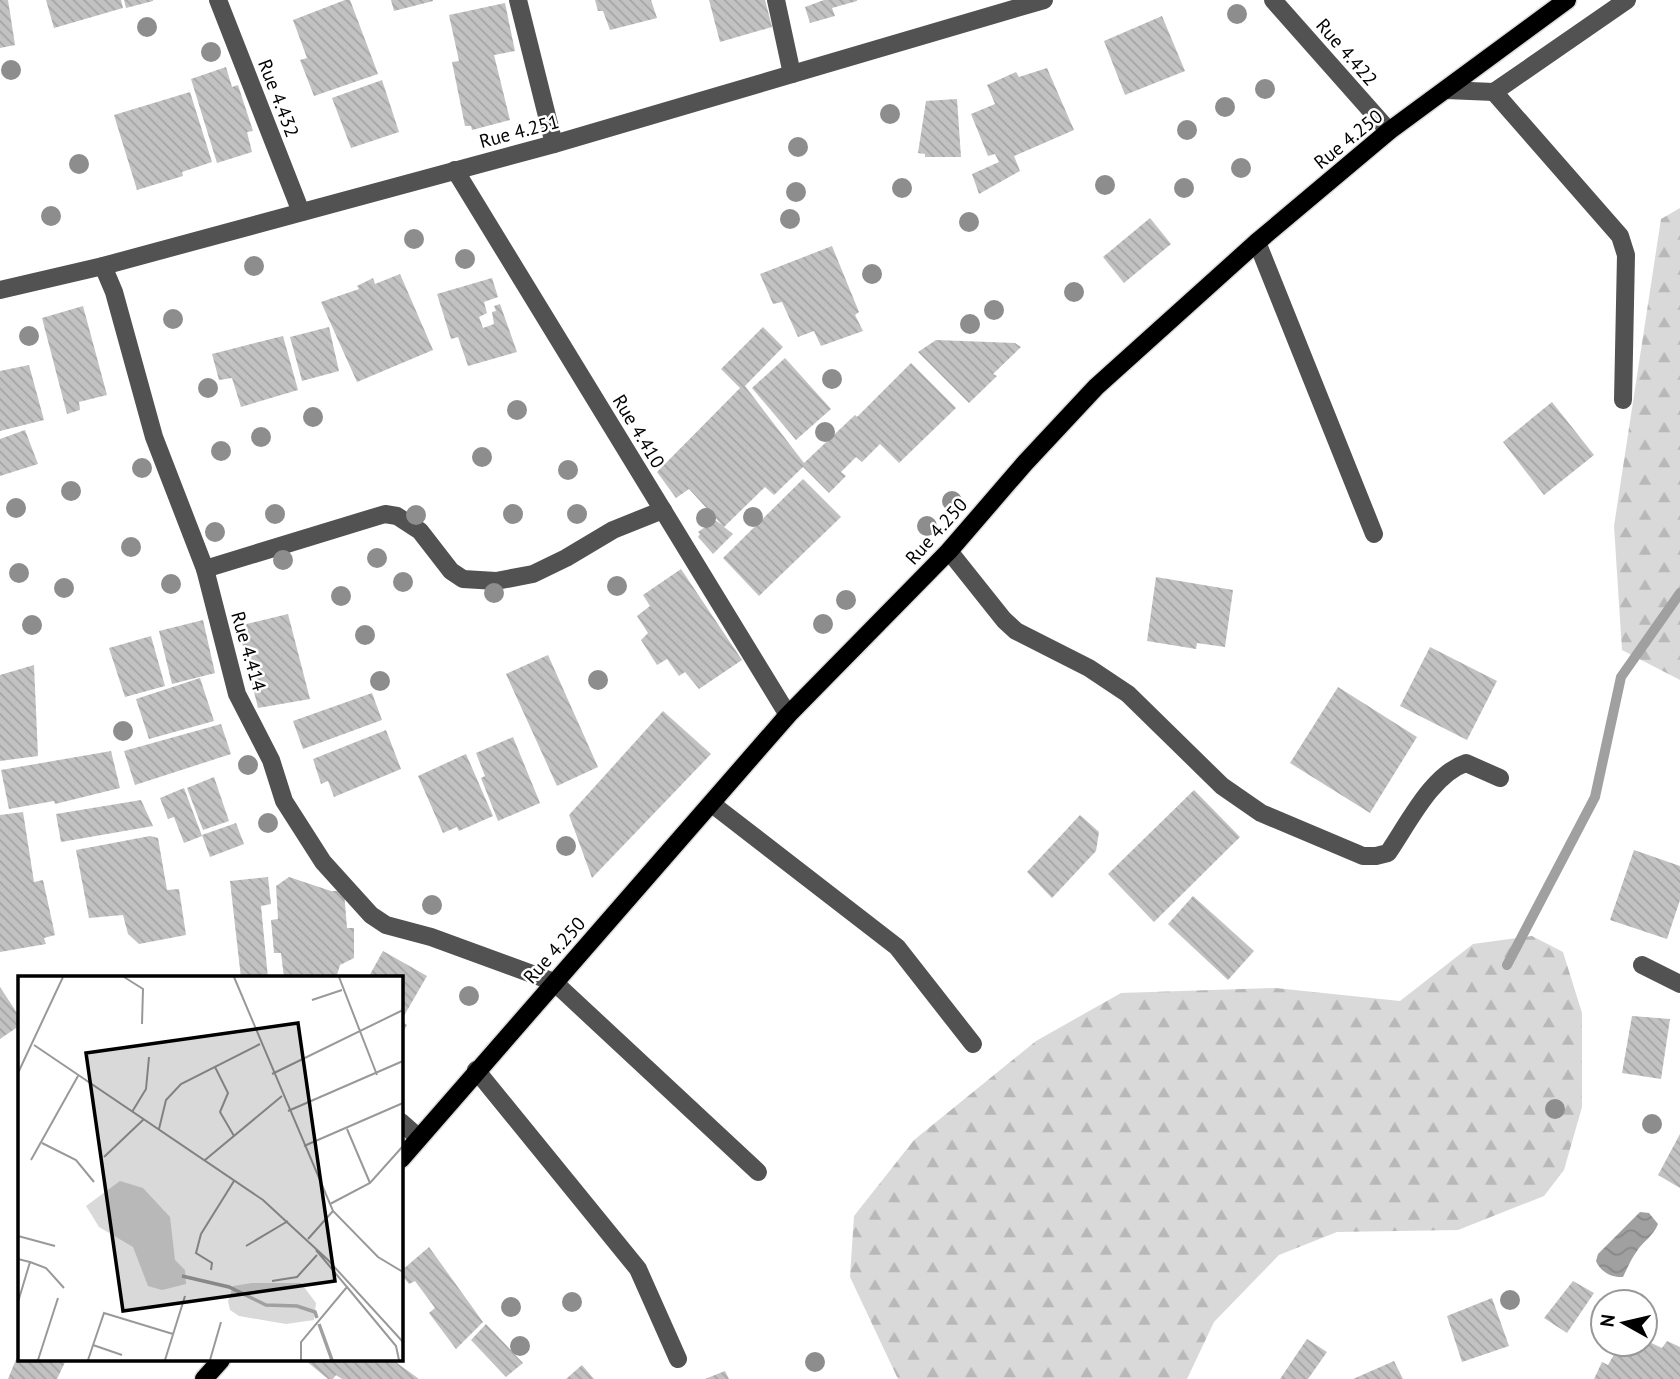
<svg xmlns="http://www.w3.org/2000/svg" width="1680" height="1379" font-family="'PT Sans',sans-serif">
  <defs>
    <pattern id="forest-firs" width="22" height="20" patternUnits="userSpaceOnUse" patternTransform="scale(1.75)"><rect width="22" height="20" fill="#d9d9d9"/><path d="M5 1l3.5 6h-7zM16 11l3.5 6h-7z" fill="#b8b8b8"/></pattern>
    <pattern id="water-waves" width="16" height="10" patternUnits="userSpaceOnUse" patternTransform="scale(1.75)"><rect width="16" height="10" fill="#a0a0a0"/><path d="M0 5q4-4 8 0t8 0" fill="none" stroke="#888"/></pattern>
    <pattern id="building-back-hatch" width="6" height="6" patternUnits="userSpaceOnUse" patternTransform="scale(1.75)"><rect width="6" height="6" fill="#c2c2c2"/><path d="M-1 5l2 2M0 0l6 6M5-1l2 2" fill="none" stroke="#a5a5a5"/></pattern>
  </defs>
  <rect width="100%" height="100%" fill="#fff"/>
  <g fill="url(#forest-firs)">
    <polygon points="1680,208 1680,680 1622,650 1614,526 1661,219"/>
    <polygon points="1532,936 1563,952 1582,1013 1582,1107 1564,1170 1544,1196 1458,1230 1337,1232 1279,1255 1214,1322 1187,1379 898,1379 850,1277 854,1216 914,1140 1036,1041 1121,993 1275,988 1400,1001 1473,944"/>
  </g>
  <path fill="url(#water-waves)" d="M1640,1212L1649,1213L1658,1224C1653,1237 1643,1241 1637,1251C1631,1259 1627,1269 1623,1277C1611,1278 1600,1271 1596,1261L1598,1254Z"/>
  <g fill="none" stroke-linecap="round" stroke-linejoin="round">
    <polyline stroke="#a0a0a0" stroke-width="10" points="1507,965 1595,797 1621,677 1680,593"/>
  </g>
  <g fill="url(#building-back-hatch)">
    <polygon points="0,0 8,0 15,45 0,48"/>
    <polygon points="46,0 121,0 123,8 54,28"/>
    <polygon points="124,0 153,0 153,1 126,8"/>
    <polygon points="345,0 350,0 378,74 314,96 300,60 307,58 293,20"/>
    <polygon points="391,0 433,0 433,1 394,11"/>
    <polygon points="595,0 651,0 657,18 610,30 603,11 598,11"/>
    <polygon points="709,0 765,0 772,27 720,42"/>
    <polygon points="824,0 857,0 857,1 832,8 835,16 810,23 805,7"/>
    <polygon points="505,3 515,51 494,55 510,120 472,130 471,126 465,126 452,62 459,61 449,15"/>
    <polygon points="1162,16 1185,71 1125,95 1104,41"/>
    <polygon points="226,67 232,87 238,85 253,131 247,132 252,152 217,163 191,79"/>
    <polygon points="1047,68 1074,130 1014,156 1020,171 979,194 972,174 999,162 995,154 988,156 971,114 995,104 987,85 1016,72 1019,77"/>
    <polygon points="382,80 399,132 351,148 332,98"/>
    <polygon points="190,92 212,162 182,172 183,176 137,190 114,115"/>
    <polygon points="957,99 961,157 925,157 925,154 918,153 926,101"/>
    <polygon points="1150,218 1171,244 1124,283 1103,257"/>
    <polygon points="832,246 859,312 855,315 863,331 821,346 814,331 798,337 782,302 773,304 760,274"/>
    <polygon points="400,274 433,350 357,382 321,302 359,289 357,286 373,278 375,284"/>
    <polygon points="492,278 498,297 484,302 487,313 479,317 483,328 494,324 492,312 496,311 494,306 500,304 517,352 468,366 458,337 451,339 437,294"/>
    <polygon points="83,306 107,395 79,402 80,410 67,414 42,318"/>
    <polygon points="329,327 339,371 302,381 290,337"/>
    <polygon points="763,327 783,347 745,386 804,463 855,415 857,417 911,363 956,408 899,463 880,444 862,462 856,457 841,472 846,476 829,493 803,467 774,495 765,487 724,527 733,534 713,554 698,537 700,534 698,532 715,520 722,525 689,489 676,498 657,472 740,388 721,369"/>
    <polygon points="283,336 298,390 241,407 232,378 219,380 212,354"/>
    <polygon points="936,340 1015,343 1021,347 993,374 997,376 969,403 918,352"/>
    <polygon points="785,358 831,409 796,440 752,388"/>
    <polygon points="29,365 44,420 0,431 0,371"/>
    <polygon points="1552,402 1594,455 1544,495 1503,442"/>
    <polygon points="25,430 38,464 0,476 0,439"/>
    <polygon points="803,479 841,517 759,596 723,558"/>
    <polygon points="681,569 742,660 699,689 685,672 679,676 667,659 657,665 641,640 648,633 637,616 650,606 643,595"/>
    <polygon points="1156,577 1233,590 1225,647 1197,643 1196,649 1147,641"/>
    <polygon points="288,614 310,699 258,708 238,626"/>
    <polygon points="203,620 215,673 172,684 159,631"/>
    <polygon points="151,636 165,686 125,697 109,648"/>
    <polygon points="1430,647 1497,681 1467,740 1400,706"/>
    <polygon points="548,655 598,767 557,786 506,674"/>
    <polygon points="34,665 38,756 0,761 0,675"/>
    <polygon points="200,678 214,721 149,739 136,699"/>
    <polygon points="1338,687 1417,737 1370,813 1290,763"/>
    <polygon points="372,693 382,720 303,749 293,721"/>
    <polygon points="663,711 711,754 592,878 569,815"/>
    <polygon points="221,724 231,754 135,785 124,751"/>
    <polygon points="386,730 401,769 334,797 328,781 321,784 313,759"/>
    <polygon points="513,737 540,803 498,821 481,778 485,776 476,753"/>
    <polygon points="111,751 120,788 55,804 54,801 9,809 1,770"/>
    <polygon points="466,754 493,816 459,831 457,827 443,833 418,776"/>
    <polygon points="214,777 229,821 203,830 187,788"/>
    <polygon points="184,788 202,836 184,843 174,817 168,819 160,798"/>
    <polygon points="1194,790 1240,837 1154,922 1108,874"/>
    <polygon points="141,800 153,826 61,842 56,814"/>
    <polygon points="23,812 34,882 43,880 55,935 44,938 46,944 0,952 0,815"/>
    <polygon points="1080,815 1099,832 1096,851 1052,898 1027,872"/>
    <polygon points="236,823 244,844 210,857 202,835"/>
    <polygon points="150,836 158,838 167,890 179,889 186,935 139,944 128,934 123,915 89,918 76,850"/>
    <polygon points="1634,850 1680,866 1680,900 1667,939 1610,920"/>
    <polygon points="268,877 271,904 261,906 268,978 241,978 230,881"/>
    <polygon points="289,877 331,891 344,891 347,928 354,928 354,958 340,965 336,978 284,978 281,953 274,953 271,920 278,919 276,886"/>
    <polygon points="1193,896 1254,951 1228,980 1168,924"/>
    <polygon points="383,951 427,976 401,1021 401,978 368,978"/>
    <polygon points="0,987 19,1016 19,1026 0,1039"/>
    <polygon points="1632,1016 1670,1019 1661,1079 1622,1073"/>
    <polygon points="401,1021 407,1025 401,1036"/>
    <polygon points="1680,1134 1680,1188 1658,1175"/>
    <polygon points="429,1247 483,1322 456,1349 429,1313 435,1308 415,1281 409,1284 401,1274 401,1271"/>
    <polygon points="1573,1281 1594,1293 1567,1333 1544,1318"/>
    <polygon points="1492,1298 1509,1346 1462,1362 1447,1316"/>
    <polygon points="486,1324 523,1363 506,1377 471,1340"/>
    <polygon points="1307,1339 1327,1352 1308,1379 1280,1379"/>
    <polygon points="1645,1340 1662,1348 1667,1341 1680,1347 1680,1379 1594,1379 1602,1362 1608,1365 1620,1344 1645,1344"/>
    <polygon points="19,1352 19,1360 66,1360 57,1379 8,1379"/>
    <polygon points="305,1360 393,1360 419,1379 342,1379 336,1375 333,1379 328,1379"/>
    <polygon points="1394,1361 1403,1379 1353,1379"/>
    <polygon points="582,1365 594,1379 566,1379"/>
    <polygon points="725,1371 729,1379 705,1379"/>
  </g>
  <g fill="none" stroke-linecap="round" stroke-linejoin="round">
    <defs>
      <g id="major">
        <polyline points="401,1159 788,715 949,551 1025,463 1096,387 1257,242 1389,131 1567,0"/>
        <polyline points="204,1379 221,1360"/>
      </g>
    </defs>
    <use href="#major" stroke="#dbdbdb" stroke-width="21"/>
    <g stroke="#525252" stroke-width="18">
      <polyline points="218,0 301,212"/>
      <polyline points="518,0 554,144"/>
      <polyline points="776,0 792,74"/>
      <polyline points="1273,0 1389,131"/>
      <polyline points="1446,90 1494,92 1627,0"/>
      <polyline points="1494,92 1620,236 1626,255 1623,400"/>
      <polyline points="455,170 788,715"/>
      <polyline points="1257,242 1374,534"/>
      <polyline points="103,266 114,292 154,437 205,569 237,694 271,760 284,801 323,862 371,915 386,925 431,937 554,982 758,1172"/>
      <polyline points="0,290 103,266 554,144 1044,0"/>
      <path d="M949,551L1004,620L1016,631L1089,668L1128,694L1222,786L1261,813L1363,856H1376L1388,853C1408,824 1432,774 1466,763L1500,778"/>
      <polyline points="205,569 385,514 397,516 420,531 451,571 463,579 496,581 533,574 566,558 613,530 663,510"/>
      <polyline points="712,804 897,947 973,1044"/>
      <polyline points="1642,965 1680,984"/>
      <polyline points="476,1070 638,1269 678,1359"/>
      <polyline points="401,1122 419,1138"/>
    </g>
    <use href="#major" stroke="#000" stroke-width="18"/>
  </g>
  <g fill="#8d8d8d">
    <circle cx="1237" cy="14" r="10"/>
    <circle cx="147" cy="27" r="10"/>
    <circle cx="211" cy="52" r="10"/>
    <circle cx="11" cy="70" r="10"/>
    <circle cx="1265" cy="89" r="10"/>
    <circle cx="1225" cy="107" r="10"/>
    <circle cx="890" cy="114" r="10"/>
    <circle cx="1187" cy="130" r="10"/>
    <circle cx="798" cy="147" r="10"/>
    <circle cx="79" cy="164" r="10"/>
    <circle cx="1241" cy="168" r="10"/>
    <circle cx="1105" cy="185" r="10"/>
    <circle cx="902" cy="188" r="10"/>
    <circle cx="1184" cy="188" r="10"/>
    <circle cx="796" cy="192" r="10"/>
    <circle cx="51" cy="216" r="10"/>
    <circle cx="790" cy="219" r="10"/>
    <circle cx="969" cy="222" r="10"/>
    <circle cx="414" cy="239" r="10"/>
    <circle cx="465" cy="259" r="10"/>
    <circle cx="254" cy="266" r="10"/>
    <circle cx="872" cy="274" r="10"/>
    <circle cx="1074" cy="292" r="10"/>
    <circle cx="994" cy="310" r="10"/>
    <circle cx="173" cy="319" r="10"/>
    <circle cx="970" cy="324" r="10"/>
    <circle cx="29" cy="336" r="10"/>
    <circle cx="832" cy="379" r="10"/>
    <circle cx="208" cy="388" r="10"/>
    <circle cx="517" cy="410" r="10"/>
    <circle cx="313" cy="417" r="10"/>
    <circle cx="825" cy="432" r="10"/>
    <circle cx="261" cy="437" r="10"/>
    <circle cx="221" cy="451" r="10"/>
    <circle cx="482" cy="457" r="10"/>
    <circle cx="142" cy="468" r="10"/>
    <circle cx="568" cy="470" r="10"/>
    <circle cx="71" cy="491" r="10"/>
    <circle cx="952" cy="501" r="10"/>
    <circle cx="16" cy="508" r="10"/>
    <circle cx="275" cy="514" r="10"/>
    <circle cx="513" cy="514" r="10"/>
    <circle cx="577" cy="514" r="10"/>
    <circle cx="416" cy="515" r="10"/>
    <circle cx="753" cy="517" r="10"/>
    <circle cx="706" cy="518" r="10"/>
    <circle cx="927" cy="526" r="10"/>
    <circle cx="215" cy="532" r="10"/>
    <circle cx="131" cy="547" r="10"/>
    <circle cx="377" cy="558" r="10"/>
    <circle cx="283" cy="560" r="10"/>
    <circle cx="19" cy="573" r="10"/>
    <circle cx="403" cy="582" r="10"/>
    <circle cx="171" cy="584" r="10"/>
    <circle cx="617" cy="586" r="10"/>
    <circle cx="64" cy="588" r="10"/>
    <circle cx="494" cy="593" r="10"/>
    <circle cx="341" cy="596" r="10"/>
    <circle cx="846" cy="600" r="10"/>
    <circle cx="823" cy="624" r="10"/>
    <circle cx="32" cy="625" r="10"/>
    <circle cx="365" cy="635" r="10"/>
    <circle cx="598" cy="680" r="10"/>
    <circle cx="380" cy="681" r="10"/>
    <circle cx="123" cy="731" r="10"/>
    <circle cx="248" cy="765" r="10"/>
    <circle cx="268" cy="823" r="10"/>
    <circle cx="566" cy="846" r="10"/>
    <circle cx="432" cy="905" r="10"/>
    <circle cx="469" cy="996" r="10"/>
    <circle cx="1555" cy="1109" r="10"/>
    <circle cx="1652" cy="1124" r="10"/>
    <circle cx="1510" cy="1300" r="10"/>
    <circle cx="572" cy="1302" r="10"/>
    <circle cx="511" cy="1307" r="10"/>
    <circle cx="520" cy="1346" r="10"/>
    <circle cx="815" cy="1362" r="10"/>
  </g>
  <g text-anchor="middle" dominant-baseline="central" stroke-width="5" stroke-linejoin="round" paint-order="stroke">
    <g font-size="19" fill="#000" stroke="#fff">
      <text transform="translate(1347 52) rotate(49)">Rue 4.422</text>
      <text transform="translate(279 98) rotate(69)">Rue 4.432</text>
      <text transform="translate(519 131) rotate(-15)">Rue 4.251</text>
      <text transform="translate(1348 139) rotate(-39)">Rue 4.250</text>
      <text transform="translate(639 431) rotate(59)">Rue 4.410</text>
      <text transform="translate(936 531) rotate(-48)">Rue 4.250</text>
      <text transform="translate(249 651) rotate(74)">Rue 4.414</text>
      <text transform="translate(554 950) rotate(-48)">Rue 4.250</text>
    </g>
  </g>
  <g transform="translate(18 976)">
    <rect width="385" height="385" fill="#fff"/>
    <path d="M102,205L125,212L152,241L157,284L167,294L168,308L144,314L130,310L115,271L81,251L68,230ZM234,307H283L298,327L296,344L268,348L221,340L212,334L210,325L215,310Z" fill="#d9d9d9"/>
    <path fill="none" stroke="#a0a0a0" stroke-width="3.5" d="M164,300L211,311L248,329L279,330L297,336L299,342M301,348L314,384"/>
    <path fill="none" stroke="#999" stroke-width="2" d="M106,1L125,13L124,48M216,1L315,235L360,281L385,296M321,1L359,99M294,24L324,14M16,69L245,224L310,284L385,366M197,91L210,117L202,136L216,160M0,97L45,1M254,98L385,34M270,135L385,85M114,136L128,113L131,81M141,153L148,124L163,108L242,68M329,153L352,207M24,167L58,184L76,206M286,170L385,127M86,181L126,143M13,184L60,100M187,184L264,120M312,228L352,207L385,170M0,260L37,270M290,263L315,235M228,270L270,245M0,283L12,286L0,326M12,286L28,292L46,312M193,294L194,287L178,277L183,258L216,205M254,305L279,301L299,279M329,311L378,370L381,384M75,369L104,379M20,384L40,322M70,384L86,337L155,358M147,384L167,320M192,384L203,346M283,384V366L329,311L298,274"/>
    <path fill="#000" fill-opacity="0.15" stroke="#000" stroke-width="3.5" d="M280,47L317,305L105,335L68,77Z"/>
    <rect width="385" height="385" fill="none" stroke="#000" stroke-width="3.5"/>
  </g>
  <g transform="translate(1624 1323) rotate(278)"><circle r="33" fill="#ffffff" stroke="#999999" stroke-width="2"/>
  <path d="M0-5L12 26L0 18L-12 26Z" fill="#000000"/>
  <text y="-10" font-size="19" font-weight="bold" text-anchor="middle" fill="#000000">N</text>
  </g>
</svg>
